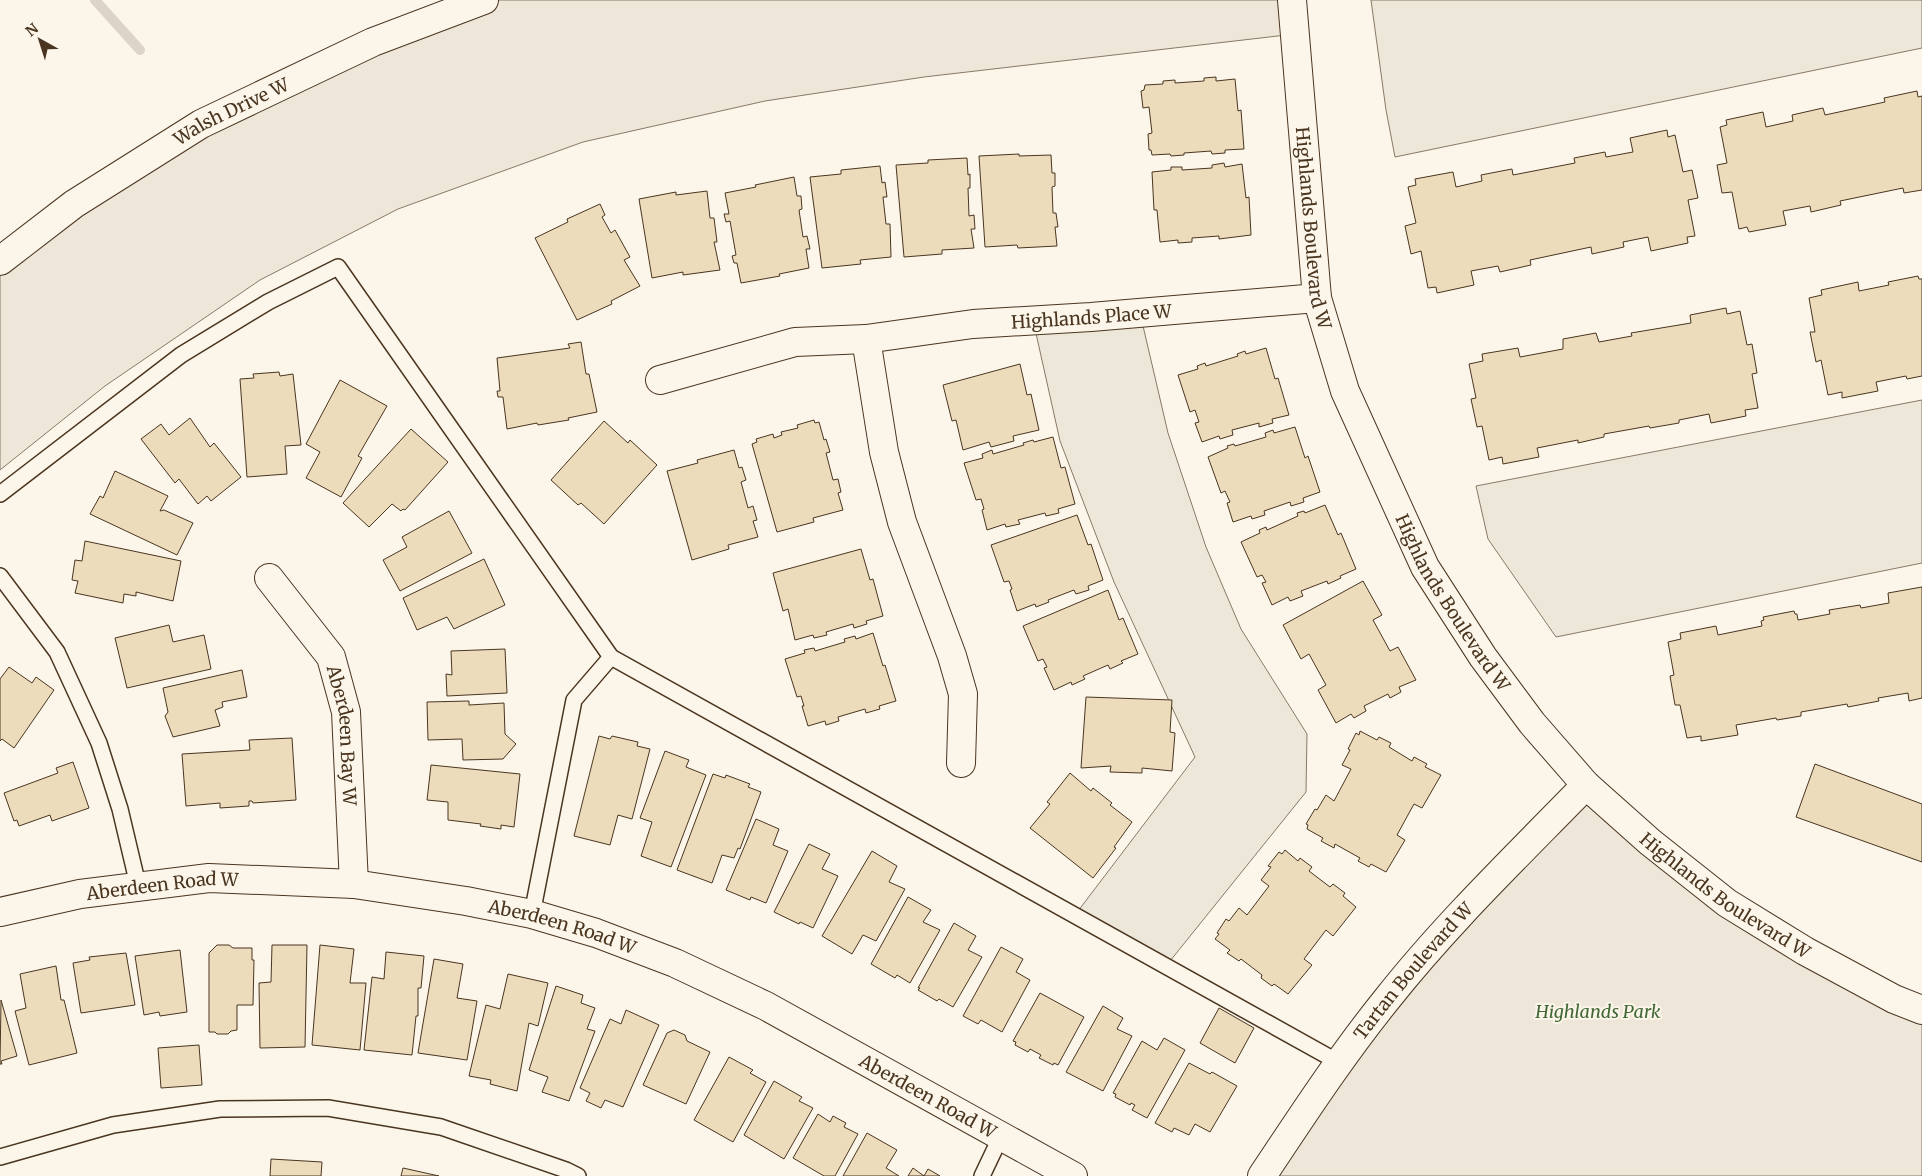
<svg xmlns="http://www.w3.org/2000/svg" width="1922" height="1176" font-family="Merriweather,serif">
  <rect width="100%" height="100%" fill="#fbf6e9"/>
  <g fill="#ede6d9" stroke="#887966">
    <polygon points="484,0 1292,0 1295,34 924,77 765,101 583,142 398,209 260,280 105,386 0,470 0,261 201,124"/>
    <polygon points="1586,785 1650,842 1922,1010 1922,1176 1262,1176 1338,1062"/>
  </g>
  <g fill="#ede7d9" stroke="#887966">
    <polygon points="1371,0 1922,0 1922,48 1395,157 1386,110"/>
    <polygon points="1140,313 1168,433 1206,547 1241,629 1307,734 1306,792 1166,966 1075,915 1195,757 1114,582 1060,441 1033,320"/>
    <polygon points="1922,400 1922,563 1556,637 1488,539 1476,486"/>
  </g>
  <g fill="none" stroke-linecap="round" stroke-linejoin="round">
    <polyline stroke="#dcd4c6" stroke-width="10" points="95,0 140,50"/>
  </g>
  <g fill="#ecdcbc" stroke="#4a3520">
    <polygon points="1216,77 1216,81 1235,79 1238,111 1241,110 1244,149 1225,150 1225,153 1212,154 1211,151 1184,153 1184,155 1171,156 1170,154 1152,155 1151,150 1149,150 1148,134 1152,133 1149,107 1143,108 1141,91 1144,90 1145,85 1163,84 1163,81 1175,80 1175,83 1204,81 1204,78"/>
    <polygon points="1917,91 1918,97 1922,96 1922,190 1904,193 1903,188 1840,201 1841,205 1811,212 1810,206 1783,211 1786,225 1749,232 1747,227 1739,229 1732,192 1722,193 1717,165 1727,163 1720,127 1727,125 1726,120 1763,112 1766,127 1793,121 1792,115 1823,108 1825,115 1885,102 1884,98"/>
    <polygon points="1667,130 1668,137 1675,135 1683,172 1692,170 1698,198 1688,200 1695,236 1687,237 1688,243 1651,251 1648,237 1623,242 1624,247 1592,254 1591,247 1530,260 1531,265 1500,272 1498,266 1471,271 1474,285 1437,293 1436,287 1428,288 1421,251 1411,254 1405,226 1416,223 1408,187 1416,185 1415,179 1453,172 1456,187 1482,181 1481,175 1512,169 1513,175 1575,163 1574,158 1605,152 1606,157 1633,152 1630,138"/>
    <polygon points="1019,154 1019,156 1051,155 1052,173 1055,173 1055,186 1052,187 1053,213 1056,213 1058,227 1055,227 1057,246 1018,248 1017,245 985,247 979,156"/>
    <polygon points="967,158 968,175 970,174 970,188 968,188 969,216 974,215 975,229 971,229 974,248 942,250 942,254 904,257 896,165 928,163 928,160"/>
    <polygon points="1224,163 1225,167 1242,164 1246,198 1249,197 1251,235 1219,239 1219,236 1192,238 1192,242 1178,243 1178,240 1160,242 1157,210 1154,210 1152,172 1171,170 1171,167 1182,167 1182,170 1212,168 1212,165"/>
    <polygon points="880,166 882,183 885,182 887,197 883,197 886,224 890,224 891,257 860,260 861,264 822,268 810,177 841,174 841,170"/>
    <polygon points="794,177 797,196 801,196 802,209 799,210 803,237 807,236 810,249 806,249 809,268 779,274 780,276 741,283 737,263 734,263 732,256 736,255 730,221 726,222 724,214 729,214 725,193 756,187 755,185"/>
    <polygon points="707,191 710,218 714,218 717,242 714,242 720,270 683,275 683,272 652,278 639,199 676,192 676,195"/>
    <polygon points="600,204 605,215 602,217 611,233 615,230 630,257 624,260 640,286 611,301 612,304 577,320 535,238 568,222 567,219"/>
    <polygon points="1918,276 1919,279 1922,279 1922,376 1907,379 1906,376 1876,382 1878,391 1842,398 1842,392 1828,395 1821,360 1816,362 1810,332 1815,332 1809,298 1822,295 1821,290 1858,282 1859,291 1889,285 1888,282"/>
    <polygon points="1726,308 1727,314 1740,311 1747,345 1752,344 1757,373 1752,374 1758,408 1745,410 1746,416 1711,423 1709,414 1679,420 1679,423 1650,428 1649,426 1604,434 1604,437 1578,443 1578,440 1537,448 1539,457 1503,464 1502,457 1489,460 1482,426 1477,427 1471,399 1476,398 1469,364 1483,361 1482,354 1518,348 1520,357 1563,349 1563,339 1596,333 1599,342 1632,336 1631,333 1691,323 1690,315"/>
    <polygon points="581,342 586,374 589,374 597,412 568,418 569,420 538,425 537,423 507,429 503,397 498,397 497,391 500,391 497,358 570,348 568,344"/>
    <polygon points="1266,348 1275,379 1278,378 1289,415 1272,419 1273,423 1259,427 1259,423 1232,430 1233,435 1220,439 1219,436 1202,442 1195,423 1199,422 1195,410 1190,412 1178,375 1198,369 1197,366 1205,363 1206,366 1238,356 1237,354 1245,351 1246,354"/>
    <polygon points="1020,364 1027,395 1031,394 1039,430 1013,436 1014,441 991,447 989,442 963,450 956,420 952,421 943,385"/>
    <polygon points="279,372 280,376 293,374 301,445 285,446 287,474 247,477 240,379 254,378 253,374"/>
    <polygon points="340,380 387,406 358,456 362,458 341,497 306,478 320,452 306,444"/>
    <polygon points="190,418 210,447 214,443 241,477 211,501 207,496 198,504 179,479 175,483 141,439 161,424 169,435"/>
    <polygon points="814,420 815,423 819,422 824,440 826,439 830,452 826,453 833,480 838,479 841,492 838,493 843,510 813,518 814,522 777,532 752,444 757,442 756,439 773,434 774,438 782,435 781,432 798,428 797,425"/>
    <polygon points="604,421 628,443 630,440 657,465 604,524 581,503 578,505 551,480"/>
    <polygon points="1295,427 1305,458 1308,456 1320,492 1303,498 1304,502 1291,506 1290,502 1264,511 1265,515 1252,519 1251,516 1233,522 1227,503 1230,502 1225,491 1221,493 1208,457 1228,448 1227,446 1234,444 1235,446 1266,437 1265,433 1273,430 1274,433"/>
    <polygon points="411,429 448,462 405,510 403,509 401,511 392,504 369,527 343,503"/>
    <polygon points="1053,437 1061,468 1065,467 1075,504 1058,509 1059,513 1046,516 1045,513 1018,520 1020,524 1006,527 1005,524 987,530 982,510 984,509 981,499 976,500 964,463 983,458 982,454 992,450 993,454 1024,445 1023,443 1033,440 1034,442"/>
    <polygon points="734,450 739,468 742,467 746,480 741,482 748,508 753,506 757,520 753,521 758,537 728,545 729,549 692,560 667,471 698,463 697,460"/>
    <polygon points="115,471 168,496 160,511 164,510 193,523 177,555 90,514 100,496 103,498"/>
    <polygon points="1325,505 1338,535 1341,533 1356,569 1340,576 1341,578 1328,584 1327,581 1301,591 1303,596 1290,601 1288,597 1272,605 1262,583 1266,582 1262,575 1257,577 1241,542 1260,533 1259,530 1266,527 1267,530 1298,516 1297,513 1304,511 1305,513"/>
    <polygon points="449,511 472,553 400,591 383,560 407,547 402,537"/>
    <polygon points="1077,515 1088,545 1091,544 1103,580 1088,586 1089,590 1076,594 1074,590 1048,600 1049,602 1036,607 1035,604 1017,611 1010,590 1012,589 1009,581 1004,582 991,545"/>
    <polygon points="85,541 181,561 173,601 136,592 136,596 124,594 123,603 75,593 78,581 72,580 75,560 82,561"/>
    <polygon points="861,549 870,580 873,579 883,616 866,621 867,624 854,628 853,624 826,632 827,635 814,638 813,635 795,640 788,609 783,611 773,573"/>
    <polygon points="484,559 505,605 454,629 447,617 417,630 403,598"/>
    <polygon points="1363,581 1382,615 1373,620 1390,651 1398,647 1416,680 1399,687 1401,692 1390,698 1388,694 1364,706 1366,711 1354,718 1351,714 1336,723 1318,690 1326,685 1309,654 1301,659 1283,625"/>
    <polygon points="1922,587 1922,698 1909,701 1908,693 1878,698 1879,701 1848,707 1847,704 1801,712 1801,716 1777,720 1776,718 1736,725 1738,735 1701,741 1701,736 1687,738 1680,705 1675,705 1670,676 1674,675 1668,642 1681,639 1680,633 1716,626 1718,635 1762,626 1761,621 1764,620 1763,617 1794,611 1795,614 1797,614 1798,620 1830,614 1829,610 1860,605 1861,608 1889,603 1888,593"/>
    <polygon points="1108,590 1119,620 1123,618 1138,654 1121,661 1123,663 1110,669 1108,665 1083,676 1085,679 1072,685 1071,682 1054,690 1044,668 1047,667 1043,659 1038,661 1023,626"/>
    <polygon points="169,625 173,642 204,635 211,669 127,688 115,638"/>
    <polygon points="873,633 883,666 885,665 896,701 879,706 880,709 866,713 865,709 838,717 839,721 826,725 825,721 808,726 802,706 804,706 801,696 797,697 785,659 805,653 804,650 814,648 815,651 845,642 844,639 855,636 856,639"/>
    <polygon points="505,649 507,693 447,696 446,674 452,675 451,651"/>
    <polygon points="9,667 32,683 36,677 54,690 14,748 2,739 0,741 0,679"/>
    <polygon points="242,670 247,697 222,702 223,707 215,710 220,726 173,737 165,716 168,712 163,688"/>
    <polygon points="1086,697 1172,700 1170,732 1175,733 1172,771 1142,768 1142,773 1110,772 1111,766 1081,768"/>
    <polygon points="469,701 469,705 504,703 505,734 516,744 503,759 463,760 462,739 428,740 427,702"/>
    <polygon points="1360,731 1377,740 1379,737 1391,743 1389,747 1412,761 1414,757 1427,764 1425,767 1441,775 1422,808 1414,804 1397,835 1405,840 1386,872 1371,864 1369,867 1358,861 1360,858 1335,844 1334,848 1321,841 1323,838 1307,829 1308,825 1306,824 1315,809 1317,810 1326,795 1334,801 1351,769 1342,765 1350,750 1348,749 1356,733 1359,735"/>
    <polygon points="599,736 610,739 612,736 638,742 637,746 650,749 632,819 618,815 610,845 574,836"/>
    <polygon points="292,738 296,800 253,803 252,801 249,801 249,806 220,808 220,803 186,806 182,754 250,750 249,740"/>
    <polygon points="665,751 689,760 686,767 706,775 671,867 641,856 652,822 640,818"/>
    <polygon points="73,762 89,808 52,821 50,815 19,826 17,820 14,821 4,793 58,773 56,768"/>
    <polygon points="1815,764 1922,804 1922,862 1796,817"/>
    <polygon points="431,765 520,774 514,827 501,825 501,829 480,826 481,824 448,820 448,802 427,800"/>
    <polygon points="1070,773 1091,791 1093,788 1112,803 1110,805 1132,822 1114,847 1116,848 1093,878 1030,828 1050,804 1047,802"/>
    <polygon points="713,774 725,778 726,775 750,784 748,787 761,792 740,849 738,848 734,858 722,855 712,883 677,870"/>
    <polygon points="756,819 779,829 773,845 788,851 766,903 751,897 750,900 726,890"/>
    <polygon points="809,844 830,854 822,869 838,876 813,928 800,922 799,924 774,912"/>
    <polygon points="1285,850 1298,861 1300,858 1312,867 1309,871 1330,887 1333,884 1345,893 1343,896 1356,907 1333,936 1326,930 1304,959 1312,965 1288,994 1274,984 1272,986 1261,978 1262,975 1241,959 1239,961 1227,953 1230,950 1215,939 1219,934 1217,933 1226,919 1229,921 1239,908 1247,915 1269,886 1261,880 1271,867 1268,866 1279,852 1282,854"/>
    <polygon points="872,851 897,866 889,882 905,889 876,941 863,935 852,954 822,936"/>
    <polygon points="908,897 931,910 923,922 940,930 910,983 897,975 895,978 871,964"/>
    <polygon points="954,923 976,936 968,950 982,957 953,1007 939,999 937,1001 918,990 920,988 918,988"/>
    <polygon points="217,945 229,945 233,948 252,948 252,960 254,960 253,1005 237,1005 237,1030 231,1031 228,1034 217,1034 215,1032 209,1032 209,953"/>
    <polygon points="272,945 307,945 305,1047 260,1048 259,983 271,982"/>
    <polygon points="320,945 354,949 350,983 366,983 360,1050 312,1045"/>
    <polygon points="1001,947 1023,959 1016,972 1030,980 1002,1032 981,1020 978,1024 963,1016"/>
    <polygon points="180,950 187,1012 160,1016 159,1012 144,1015 135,956"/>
    <polygon points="386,952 424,956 421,988 418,988 418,1016 416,1016 412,1055 364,1050 372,977 384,979"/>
    <polygon points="126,953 135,1005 81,1013 73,963 90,960 89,957"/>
    <polygon points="434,959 463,964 457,998 477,1001 467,1060 418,1053"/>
    <polygon points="56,966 61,1000 64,1000 77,1053 29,1065 15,1011 26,1008 20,974"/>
    <polygon points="508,974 548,983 538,1026 529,1023 517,1091 490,1084 491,1080 469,1076 486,1005 500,1009"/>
    <polygon points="556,986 583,995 581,1003 595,1008 587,1029 595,1031 569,1101 542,1092 548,1077 529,1070"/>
    <polygon points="1040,993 1084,1017 1058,1065 1054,1063 1053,1065 1039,1058 1041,1055 1030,1049 1028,1052 1015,1045 1016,1042 1013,1041"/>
    <polygon points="1,1000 17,1056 1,1061 2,1064 0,1064"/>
    <polygon points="1103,1006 1123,1018 1117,1029 1132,1036 1103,1091 1066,1072"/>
    <polygon points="1219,1008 1254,1028 1235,1063 1200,1043"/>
    <polygon points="626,1010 659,1025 623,1107 605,1100 601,1108 586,1101 590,1093 580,1088 610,1019 621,1024"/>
    <polygon points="674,1030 685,1035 687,1041 710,1052 686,1104 643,1085 667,1033"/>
    <polygon points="1164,1038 1185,1050 1147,1118 1132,1110 1135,1105 1131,1103 1130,1105 1115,1097 1116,1094 1113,1093 1142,1041 1157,1050"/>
    <polygon points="199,1045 202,1085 161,1088 158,1048"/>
    <polygon points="729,1057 753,1070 750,1073 766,1082 733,1142 694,1120"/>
    <polygon points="1189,1063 1210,1074 1212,1072 1237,1086 1210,1132 1195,1124 1189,1135 1174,1128 1172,1132 1155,1123"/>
    <polygon points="774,1081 802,1097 799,1101 813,1108 784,1159 744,1135"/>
    <polygon points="818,1114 830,1122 833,1116 846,1123 844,1127 858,1134 835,1176 824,1176 793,1158"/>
    <polygon points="867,1133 897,1150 886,1168 899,1176 843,1176"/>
    <polygon points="271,1159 322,1162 321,1176 270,1176"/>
    <polygon points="403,1168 439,1176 401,1176"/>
    <polygon points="913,1168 924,1176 928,1169 940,1176 908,1176"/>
  </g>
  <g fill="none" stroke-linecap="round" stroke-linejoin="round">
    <defs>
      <g id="service">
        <polyline points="0,494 181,355 268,302 338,267 611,657 1338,1062"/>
        <polyline points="0,576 57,652 99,743 120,809 138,885"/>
        <polyline points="532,914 574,700 611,657"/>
        <polyline points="0,1157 113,1125 220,1109 328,1108 441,1127 566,1170 578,1176"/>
        <polyline points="982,1176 1001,1136"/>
      </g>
      <g id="minor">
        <polyline points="866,339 884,452 902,522 952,656 963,694 961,763"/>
        <path id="s1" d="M660,380L795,342L866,339L973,324L1091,317L1317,298"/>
        <path id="s2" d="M269,578L331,657L346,712L354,884"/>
        <path id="s3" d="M0,912L80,894L209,878L354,884L466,901L532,914L596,933L675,963L766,1006L1073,1176"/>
        <path id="s4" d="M1262,1176C1302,1116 1341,1056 1387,999C1447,923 1518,855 1586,785"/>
      </g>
      <g id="tertiary">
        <path id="s5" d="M1292,0L1317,298L1345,391L1425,567L1483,657L1532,723L1586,785L1650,842L1727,903L1805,951L1894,999L1922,1010"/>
      </g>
      <g id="secondary">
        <path id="s6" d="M0,261L74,204L201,124L373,42L484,0"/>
      </g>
    </defs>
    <use href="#service" stroke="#4a3520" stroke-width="18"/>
    <use href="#minor" stroke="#4a3520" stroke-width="30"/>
    <use href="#tertiary" stroke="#4a3520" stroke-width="30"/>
    <use href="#secondary" stroke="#4a3520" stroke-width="30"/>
    <use href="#service" stroke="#fbf6e9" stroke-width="15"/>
    <use href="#minor" stroke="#fbf6e9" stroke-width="28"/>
    <use href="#tertiary" stroke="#fbf6e9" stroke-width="28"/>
    <use href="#secondary" stroke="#fbf6e9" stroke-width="28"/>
  </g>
  <g text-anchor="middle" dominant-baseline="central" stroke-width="4" stroke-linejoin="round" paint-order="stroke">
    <g font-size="18" fill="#4a3520" stroke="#fbf6e9">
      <text stroke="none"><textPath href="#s6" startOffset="276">Walsh Drive W</textPath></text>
      <text stroke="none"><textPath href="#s5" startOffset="229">Highlands Boulevard W</textPath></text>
      <text stroke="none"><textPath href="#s1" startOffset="438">Highlands Place W</textPath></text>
      <text stroke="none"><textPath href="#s5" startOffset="634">Highlands Boulevard W</textPath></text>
      <text stroke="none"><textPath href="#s2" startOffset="180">Aberdeen Bay W</textPath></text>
      <text stroke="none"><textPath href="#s3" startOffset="165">Aberdeen Road W</textPath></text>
      <text stroke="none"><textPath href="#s5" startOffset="1039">Highlands Boulevard W</textPath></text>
      <text stroke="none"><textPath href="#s3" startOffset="570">Aberdeen Road W</textPath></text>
      <text stroke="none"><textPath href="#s4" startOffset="255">Tartan Boulevard W</textPath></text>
      <text stroke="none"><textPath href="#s3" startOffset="975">Aberdeen Road W</textPath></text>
    </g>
    <g font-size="18" font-style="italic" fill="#436837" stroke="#fbf6e9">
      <text x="1598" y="1011">Highlands Park</text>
    </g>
  </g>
  <g transform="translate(40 40) rotate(321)" stroke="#fbf6e9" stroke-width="4" paint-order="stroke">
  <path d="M0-4L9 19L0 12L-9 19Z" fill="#4a3520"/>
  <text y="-8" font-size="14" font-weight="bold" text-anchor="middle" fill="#4a3520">N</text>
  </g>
</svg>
